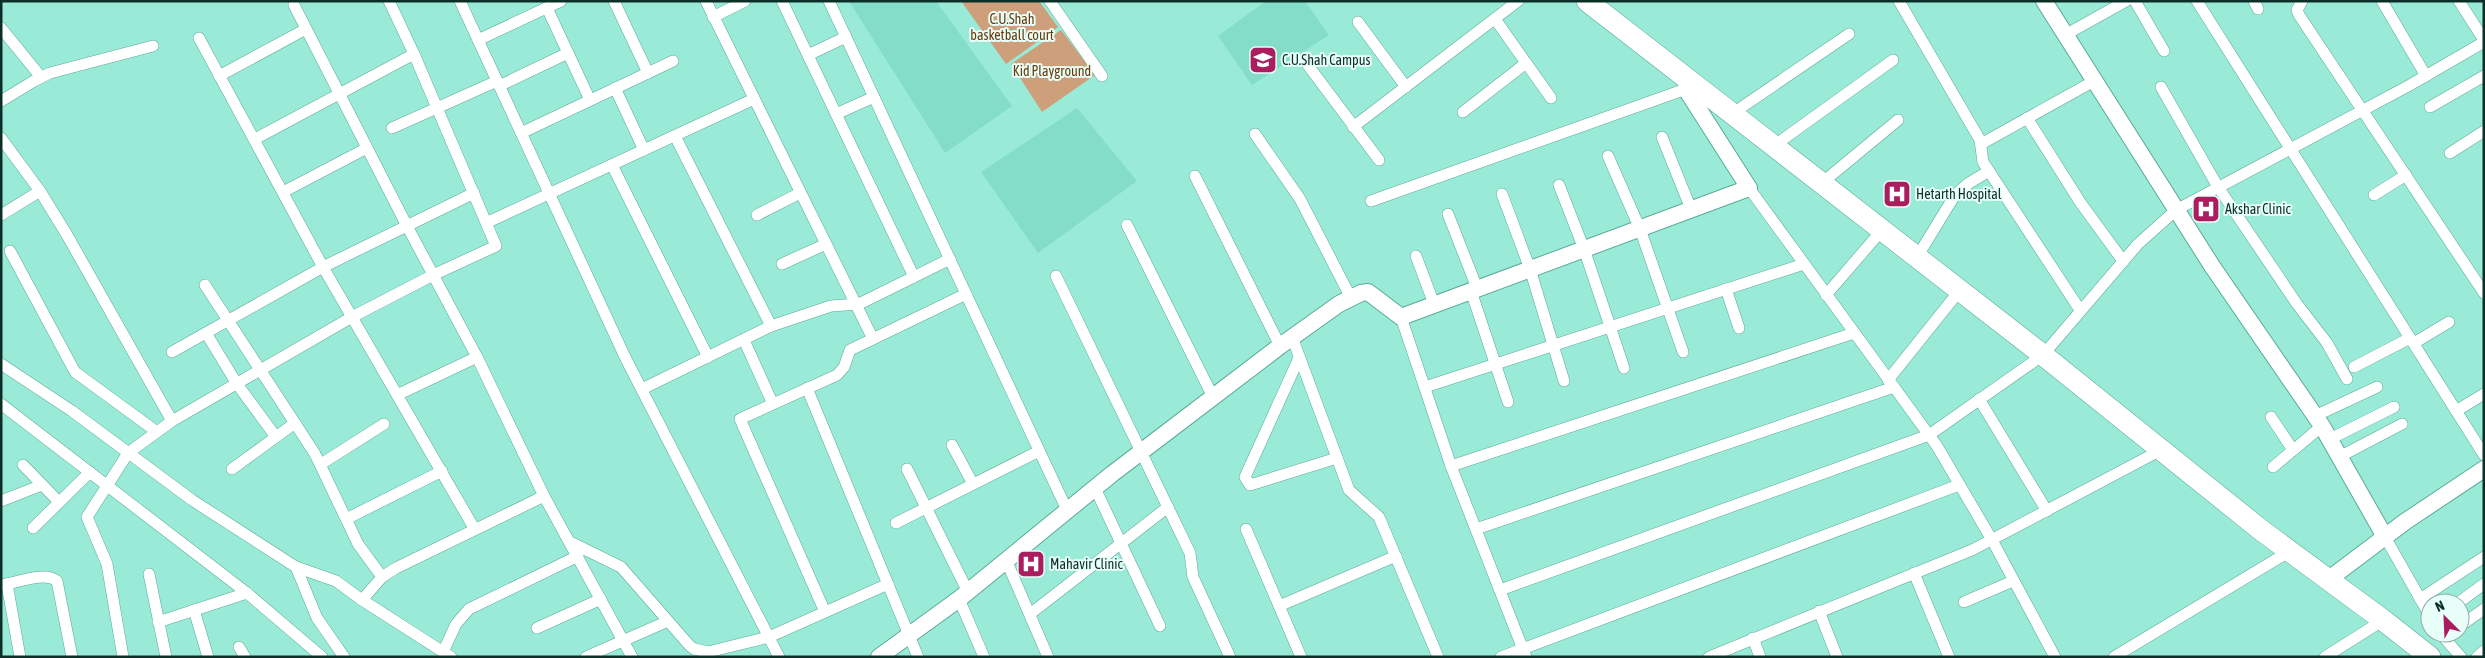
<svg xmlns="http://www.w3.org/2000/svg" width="2485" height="658" font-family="'Asap Condensed',sans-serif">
  <rect width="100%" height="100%" fill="#9aead8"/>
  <g fill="#83ddc9">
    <polygon points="849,1 936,1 1012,106 945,153"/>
    <polygon points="1266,1 1305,1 1329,35 1252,85 1218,36"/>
    <polygon points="1077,108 1137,181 1038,253 981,172"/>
  </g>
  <g fill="#ce9f7b">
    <polygon points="961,1 1039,1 1058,27 1006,64"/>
    <polygon points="1061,30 1095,75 1042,112 1011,64"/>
  </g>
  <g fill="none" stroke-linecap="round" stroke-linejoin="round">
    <defs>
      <g id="street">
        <polyline points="389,1 414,54"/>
        <polyline points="460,1 625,357 779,657"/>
        <polyline points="614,1 648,73"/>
        <polyline points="706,1 873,339"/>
        <polyline points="782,1 914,277"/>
        <polyline points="829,1 1067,510"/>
        <polyline points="1050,1 1102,76"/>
        <polyline points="1899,1 1980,140 1983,162 2080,310"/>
        <polyline points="2135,1 2164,51"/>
        <polyline points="2197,1 2484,455"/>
        <polyline points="2254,1 2258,9"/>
        <polyline points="2302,1 2297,10 2299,15 2484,293"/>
        <polyline points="2382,1 2426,76"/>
        <polyline points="2459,1 2484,40"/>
        <polyline points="294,5 407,226 477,357 544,496 632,657"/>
        <polyline points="547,8 590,100"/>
        <polyline points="713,17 745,1"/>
        <polyline points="1495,19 1551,98"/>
        <polyline points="1358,22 1406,87"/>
        <polyline points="1,28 41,77"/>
        <polyline points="2065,35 2126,1"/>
        <polyline points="199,38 323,267 474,528"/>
        <polyline points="478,40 561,1"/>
        <polyline points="808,55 846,37"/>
        <polyline points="1304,60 1379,160"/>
        <polyline points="219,76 306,29"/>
        <polyline points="499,86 568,53"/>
        <polyline points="2161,87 2218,187 2297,304 2327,343 2347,379"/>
        <polyline points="615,88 644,150"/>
        <polyline points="1,101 34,81 50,73 153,46"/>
        <polyline points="1742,107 1849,34"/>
        <polyline points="2430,107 2484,76"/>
        <polyline points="1463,112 1526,63"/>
        <polyline points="836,114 874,97"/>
        <polyline points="2027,118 2080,202 2123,261"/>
        <polyline points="1353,127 1518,1"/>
        <polyline points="392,128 497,81"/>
        <polyline points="521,133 673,61"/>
        <polyline points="1255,134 1300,199 1351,298"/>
        <polyline points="675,136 771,326"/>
        <polyline points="1662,137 1691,209"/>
        <polyline points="1,138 40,191 67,235 172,421"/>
        <polyline points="1782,140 1893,60"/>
        <polyline points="1981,144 2094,81"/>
        <polyline points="2450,153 2484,131"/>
        <polyline points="1608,156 1640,229 1683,352"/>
        <polyline points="612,165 708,357"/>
        <polyline points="1195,176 1280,346"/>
        <polyline points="1829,177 1898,120"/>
        <polyline points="1559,185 1584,249 1624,368"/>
        <polyline points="1749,188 1937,446 1992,540 2055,657"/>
        <polyline points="283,192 367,148"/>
        <polyline points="1502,194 1530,269 1564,381"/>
        <polyline points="2374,195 2406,175"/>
        <polyline points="1371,201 1686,89"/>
        <polyline points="1448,214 1477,288"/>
        <polyline points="1,215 40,191"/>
        <polyline points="757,215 800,193"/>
        <polyline points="488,222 754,99"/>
        <polyline points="1127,225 1213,397"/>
        <polyline points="10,251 75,372 157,432"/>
        <polyline points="1416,256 1434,304"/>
        <polyline points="1917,257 1955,195 1969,183 1989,171"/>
        <polyline points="782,264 826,244"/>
        <polyline points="1056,276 1190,553 1193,577 1230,657"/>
        <polyline points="205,285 315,454 358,544 382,577"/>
        <polyline points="1726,289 1739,328"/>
        <polyline points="1471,291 1508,402"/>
        <polyline points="1826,295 1882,230"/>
        <polyline points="1401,317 1451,466 1526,657"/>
        <polyline points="206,333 237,384 276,437"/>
        <polyline points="1292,337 1349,490 1379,517 1438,657"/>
        <polyline points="744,340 772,402"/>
        <polyline points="2414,343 2449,322"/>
        <polyline points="172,352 323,267 474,193"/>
        <polyline points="1299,358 1245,477 1250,485 1337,458"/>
        <polyline points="1,364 72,411 192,500 296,567 336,581 362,600 451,657"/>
        <polyline points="2354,367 2410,338"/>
        <polyline points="1888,380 1960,290"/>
        <polyline points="1425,387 1804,264"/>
        <polyline points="807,388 918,657"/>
        <polyline points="642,389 771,326 831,306 859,304 950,259"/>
        <polyline points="397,395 477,357"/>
        <polyline points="1979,399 2047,511"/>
        <polyline points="1,404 247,593 322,657"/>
        <polyline points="2456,411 2484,394"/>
        <polyline points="2315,416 2377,387"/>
        <polyline points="2271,417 2293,450"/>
        <polyline points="2330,439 2394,407"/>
        <polyline points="952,445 973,484"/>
        <polyline points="2339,457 2402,424"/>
        <polyline points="321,464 384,424"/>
        <polyline points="23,465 59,502"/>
        <polyline points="1451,466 1854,333"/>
        <polyline points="2273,467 2322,426"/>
        <polyline points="232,469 295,423"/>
        <polyline points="907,469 968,592"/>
        <polyline points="1095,488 1160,626"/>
        <polyline points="1,501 42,485"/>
        <polyline points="346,519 442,471"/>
        <polyline points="896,523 1039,451"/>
        <polyline points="33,528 90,472"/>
        <polyline points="1246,529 1301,657"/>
        <polyline points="1476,529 1894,387"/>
        <polyline points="2385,537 2430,616"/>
        <polyline points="570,542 621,567 689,645 694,649 708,652 769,637 888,584"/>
        <polyline points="1006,560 1048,657"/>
        <polyline points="296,567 317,618 344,657"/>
        <polyline points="1914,573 1949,657"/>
        <polyline points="149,574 166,657"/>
        <polyline points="7,584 20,657"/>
        <path d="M1,585C16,583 45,571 57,581L72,657"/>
        <polyline points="1500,590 1929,435 2043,355 2138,244 2176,210 2410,85 2484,42"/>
        <polyline points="959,599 984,657"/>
        <polyline points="2420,599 2484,557"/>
        <polyline points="362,600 382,577 396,568 544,496"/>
        <polyline points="1964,602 2013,581"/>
        <polyline points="2458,603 2484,584"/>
        <polyline points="1279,606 1396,556"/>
        <polyline points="194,610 208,657"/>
        <polyline points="1819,611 1837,657"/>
        <polyline points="825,612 740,419 837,375 844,367 850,350 966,294"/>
        <polyline points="1030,614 1168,507"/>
        <polyline points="158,622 247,593"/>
        <polyline points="2460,626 2484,609"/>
        <polyline points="537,628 601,599"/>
        <polyline points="2440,633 2461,657"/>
        <polyline points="1753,638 1760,657"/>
        <polyline points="239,647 245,657"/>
        <polyline points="443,652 456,624 469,609 578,556"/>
        <polyline points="123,657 107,564 87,517 128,453 172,421 352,317 433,275 496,246 414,54 255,139"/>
        <polyline points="586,657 668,621"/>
        <polyline points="1501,657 1959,485"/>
        <polyline points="1709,657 1972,550 2161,450"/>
        <polyline points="2114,657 2290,551"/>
        <polyline points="2325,657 2385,619"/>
        <polyline points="2477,657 2484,651"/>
      </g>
      <g id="secondary">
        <polyline points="2044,1 2212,266 2322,426 2385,537"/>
        <polyline points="2329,579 2406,521 2484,469"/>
        <polyline points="879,657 959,599 1112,474 1280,346 1339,304 1361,293 1368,292 1401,317 1749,188 1687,91 1686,86 1694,83"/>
      </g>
      <polyline id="highway" points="1587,1 2043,355 2261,530 2383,620 2430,657"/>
    </defs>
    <use href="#street" stroke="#5aaa9a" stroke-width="12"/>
    <use href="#secondary" stroke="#5aaa9a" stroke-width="18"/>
    <use href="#highway" stroke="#5aaa9a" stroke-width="22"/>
    <use href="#street" stroke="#fff" stroke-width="11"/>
    <use href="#secondary" stroke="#fff" stroke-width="16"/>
    <use href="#highway" stroke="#fff" stroke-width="21"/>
  </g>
  <defs>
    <symbol id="university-square" viewBox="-11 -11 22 22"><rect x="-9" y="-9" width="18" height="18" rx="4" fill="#aa1e5f" stroke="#e8fff9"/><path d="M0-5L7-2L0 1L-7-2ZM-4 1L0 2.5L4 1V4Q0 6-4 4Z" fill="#fff"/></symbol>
    <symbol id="hospital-square" viewBox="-11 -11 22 22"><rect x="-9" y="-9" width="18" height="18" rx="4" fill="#aa1e5f" stroke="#e8fff9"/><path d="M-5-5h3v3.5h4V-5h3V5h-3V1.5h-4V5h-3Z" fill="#fff"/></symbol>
  </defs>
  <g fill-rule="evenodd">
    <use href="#university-square" x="1247" y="44" width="32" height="32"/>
    <use href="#hospital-square" x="1881" y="178" width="32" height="32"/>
    <use href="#hospital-square" x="2190" y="193" width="32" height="32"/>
    <use href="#hospital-square" x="1015" y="548" width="32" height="32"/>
  </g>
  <g text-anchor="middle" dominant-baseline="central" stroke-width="4" stroke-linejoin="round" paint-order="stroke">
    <g font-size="14" fill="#6b3b0c" stroke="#e8fff9">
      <text x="1012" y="19">C.U.Shah<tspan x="1012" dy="16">basketball court</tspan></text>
      <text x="1052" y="71">Kid Playground</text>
    </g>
    <g font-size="14" fill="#0c2f28" stroke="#e8fff9" text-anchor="start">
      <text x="1282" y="60">C.U.Shah Campus</text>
      <text x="1916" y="194">Hetarth Hospital</text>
      <text x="2225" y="209">Akshar Clinic</text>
      <text x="1050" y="564">Mahavir Clinic</text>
    </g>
  </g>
  <rect width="2485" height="658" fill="none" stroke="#0c2f28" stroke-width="5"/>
  <g transform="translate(2445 618) rotate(336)"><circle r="24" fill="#e8fff9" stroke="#90aca5"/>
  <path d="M0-4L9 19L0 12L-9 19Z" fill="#aa1e5f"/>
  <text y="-8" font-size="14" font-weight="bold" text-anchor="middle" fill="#0c2f28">N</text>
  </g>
</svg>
